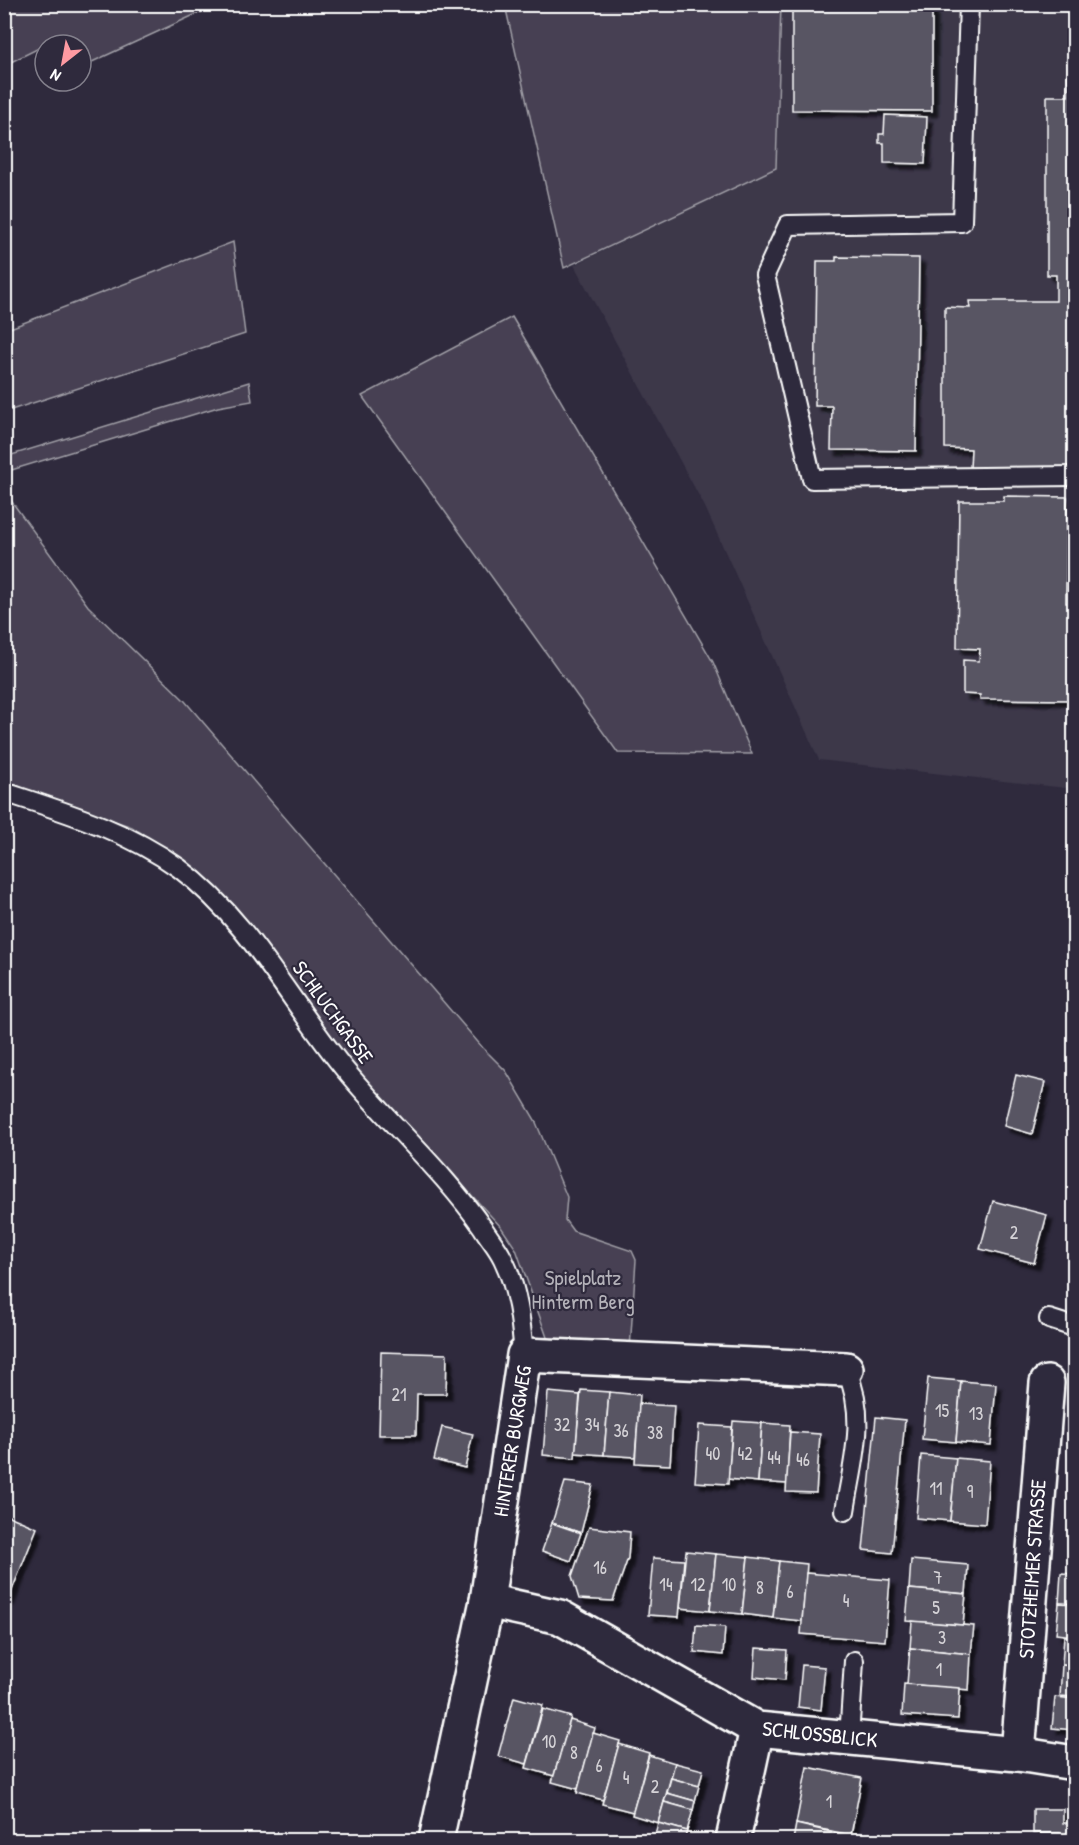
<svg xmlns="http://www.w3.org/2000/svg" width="1079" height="1845" font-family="'Patrick Hand',sans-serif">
  <defs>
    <filter id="shadow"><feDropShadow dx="5.5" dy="5.5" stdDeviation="1.5" flood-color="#0009"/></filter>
  </defs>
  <rect width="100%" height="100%" fill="#2f2a3d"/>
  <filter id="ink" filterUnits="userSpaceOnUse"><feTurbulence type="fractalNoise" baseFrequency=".0167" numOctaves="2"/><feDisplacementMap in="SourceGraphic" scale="12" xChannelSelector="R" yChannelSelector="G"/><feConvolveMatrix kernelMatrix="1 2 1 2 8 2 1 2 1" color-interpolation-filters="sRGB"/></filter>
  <g filter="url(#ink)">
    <polygon fill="#3c3749" points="781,5 1074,5 1074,789 819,760 705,507 574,265 776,168"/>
    <g fill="#464152" stroke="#a2a0a8" stroke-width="1.5">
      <polygon points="5,4 216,4 216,5 81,67 81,45 56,45 53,41 5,65"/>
      <polygon points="505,5 781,5 776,168 564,268"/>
      <polygon points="233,242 245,334 5,412 5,330"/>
      <polygon points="512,317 713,662 752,754 618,753 362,396"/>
      <polygon points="249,382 252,401 218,407 5,472 5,457"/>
      <polygon points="4,491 88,606 184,700 483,1048 506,1071 535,1120 567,1197 565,1220 573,1231 632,1251 636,1260 630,1349 550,1346 516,1249 501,1227 345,1058 259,936 219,892 177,856 132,827 5,783"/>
    </g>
    <g fill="#595564" stroke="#fff" stroke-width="1.5" filter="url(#shadow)">
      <polygon points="792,4 932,4 932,111 792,110"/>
      <polygon points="1068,4 1074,4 1074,468 970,468 971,449 945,448 945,307 970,308 969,301 1056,301 1056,275 1047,275 1047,96 1068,96"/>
      <polygon points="885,115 927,117 925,164 884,163 884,143 879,143 879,134 884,134"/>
      <polygon points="836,257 919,258 916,451 831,450 832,406 815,406 817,261 836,261"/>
      <polygon points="1004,496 1067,497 1066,603 1073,603 1074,496 1074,700 980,699 980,695 963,694 963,660 979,661 980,649 957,648 959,501 1004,501"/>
      <polygon points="1016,1075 1045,1082 1032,1134 1004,1126"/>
      <polygon points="993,1201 1047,1215 1034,1263 980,1249"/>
      <polygon points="381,1352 447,1354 446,1394 417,1394 416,1435 379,1435"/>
      <polygon points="928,1378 961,1381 956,1442 922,1439"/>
      <polygon points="961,1381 996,1384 991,1445 956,1442"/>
      <polygon points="581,1390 609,1392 604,1455 575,1453"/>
      <polygon points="548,1392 580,1395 575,1458 543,1455"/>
      <polygon points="609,1392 640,1395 635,1457 604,1455"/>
      <polygon points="639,1404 674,1406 670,1465 635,1463"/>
      <polygon points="876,1417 905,1420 892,1553 863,1550"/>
      <polygon points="733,1421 762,1423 758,1482 728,1479"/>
      <polygon points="762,1423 790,1425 787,1484 758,1482"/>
      <polygon points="699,1425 732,1427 728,1484 695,1482"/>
      <polygon points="442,1427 473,1434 465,1468 434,1460"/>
      <polygon points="790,1432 820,1434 816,1493 786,1492"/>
      <polygon points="921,1455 956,1458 950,1521 916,1518"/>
      <polygon points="956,1458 990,1461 985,1524 950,1521"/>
      <polygon points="565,1482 593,1485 581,1533 552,1523"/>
      <polygon points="4,1514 37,1528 8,1600 4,1598"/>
      <polygon points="552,1523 581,1533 571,1561 542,1551"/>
      <polygon points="589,1527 630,1532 628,1558 613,1601 579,1599 572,1576"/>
      <polygon points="686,1551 716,1554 710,1611 680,1608"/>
      <polygon points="716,1554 748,1557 742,1614 710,1611"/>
      <polygon points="748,1557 779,1561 773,1618 742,1614"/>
      <polygon points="653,1558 684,1560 679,1617 648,1615"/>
      <polygon points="911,1560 968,1565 966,1594 909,1589"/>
      <polygon points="779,1561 807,1564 802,1621 773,1618"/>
      <polygon points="806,1573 890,1580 885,1641 801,1634"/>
      <polygon points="1061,1573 1074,1574 1074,1604 1059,1603"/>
      <polygon points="909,1589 966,1594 963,1625 906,1621"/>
      <polygon points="1059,1603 1074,1604 1074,1636 1056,1634"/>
      <polygon points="912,1621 974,1626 971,1654 910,1648"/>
      <polygon points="696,1625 725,1627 723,1655 694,1652"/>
      <polygon points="1064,1636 1074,1636 1074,1666 1062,1665"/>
      <polygon points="756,1648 787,1650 785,1680 754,1677"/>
      <polygon points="910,1648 971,1654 969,1690 907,1684"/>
      <polygon points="802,1665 825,1667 821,1710 798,1707"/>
      <polygon points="1062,1665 1074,1666 1074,1697 1060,1696"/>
      <polygon points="904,1684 960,1688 958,1719 902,1715"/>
      <polygon points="514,1697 543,1705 527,1764 498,1756"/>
      <polygon points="1055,1697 1074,1699 1074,1730 1052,1728"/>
      <polygon points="543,1709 571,1717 554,1776 526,1768"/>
      <polygon points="570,1720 595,1728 578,1789 552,1782"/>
      <polygon points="593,1733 620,1741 603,1800 577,1793"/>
      <polygon points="619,1744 649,1753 633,1812 602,1804"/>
      <polygon points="649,1755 675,1763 658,1823 632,1815"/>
      <polygon points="675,1763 703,1770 699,1786 671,1778"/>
      <polygon points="807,1767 862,1778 851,1835 796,1824"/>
      <polygon points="671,1778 699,1786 695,1801 667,1793"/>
      <polygon points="667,1793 695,1801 693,1810 664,1802"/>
      <polygon points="664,1802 693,1810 687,1831 658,1823"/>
      <polygon points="1033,1809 1063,1809 1063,1823 1074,1823 1074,1840 1060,1840 1060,1833 1033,1833"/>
      <polygon points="658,1823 687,1831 684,1840 655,1835"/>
      <polygon points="796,1824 865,1840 793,1840"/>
    </g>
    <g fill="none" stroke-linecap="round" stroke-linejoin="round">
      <defs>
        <g id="lane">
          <polyline points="969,4 962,222 788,225 765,275 812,479 1074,476"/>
          <path d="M4,792C65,812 126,830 179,868C251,922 290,1003 346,1071C390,1124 443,1171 483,1228C489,1238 498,1248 503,1259C518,1290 521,1321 524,1355"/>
          <polyline points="1049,1319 1074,1327"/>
          <path d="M845,1511C853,1460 868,1418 846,1369"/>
          <polyline points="849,1738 854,1661"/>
        </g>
        <g id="street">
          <polyline points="487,1601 560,1617 757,1729 1018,1754 1074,1763"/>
          <polyline points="1018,1754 1047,1383"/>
          <polyline points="436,1840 487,1601 524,1355 846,1369"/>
          <polyline points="733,1840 757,1729"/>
        </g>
      </defs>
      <use href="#lane" stroke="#fff" stroke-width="22"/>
      <use href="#street" stroke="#fff" stroke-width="38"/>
      <use href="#lane" stroke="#2f2a3d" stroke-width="18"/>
      <use href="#street" stroke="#2f2a3d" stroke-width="33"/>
    </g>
  </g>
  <g text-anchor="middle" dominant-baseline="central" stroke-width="4.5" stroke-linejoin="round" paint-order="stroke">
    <g font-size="18" fill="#d6d4d8">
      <text x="1014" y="1232">2</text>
      <text x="399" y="1394">21</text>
      <text x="942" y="1410">15</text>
      <text x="976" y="1413">13</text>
      <text x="562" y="1424">32</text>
      <text x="592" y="1424">34</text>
      <text x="621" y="1430">36</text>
      <text x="655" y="1432">38</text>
      <text x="713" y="1453">40</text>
      <text x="745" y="1453">42</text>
      <text x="774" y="1457">44</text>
      <text x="803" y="1459">46</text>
      <text x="936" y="1488">11</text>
      <text x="970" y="1491">9</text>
      <text x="600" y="1567">16</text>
      <text x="938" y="1577">7</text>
      <text x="666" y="1584">14</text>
      <text x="698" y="1584">12</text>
      <text x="729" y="1584">10</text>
      <text x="760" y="1587">8</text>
      <text x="790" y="1591">6</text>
      <text x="846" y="1600">4</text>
      <text x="936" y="1607">5</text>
      <text x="942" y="1637">3</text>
      <text x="939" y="1669">1</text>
      <text x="549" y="1741">10</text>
      <text x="574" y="1752">8</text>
      <text x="599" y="1765">6</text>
      <text x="626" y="1777">4</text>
      <text x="655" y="1786">2</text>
      <text x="829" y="1801">1</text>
    </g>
    <g font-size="21" fill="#fff" stroke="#2f2a3d">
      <text transform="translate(333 1012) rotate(54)">SCHLUCHGASSE</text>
      <text transform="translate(512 1441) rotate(-81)">HINTERER BURGWEG</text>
      <text transform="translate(1032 1569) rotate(-86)">STOTZHEIMER STRASSE</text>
      <text transform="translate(820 1734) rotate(6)">SCHLOSSBLICK</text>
    </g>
    <g font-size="21" fill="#b5b3ba" stroke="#2f2a3d">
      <text x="583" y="1277">Spielplatz<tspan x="583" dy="24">Hinterm Berg</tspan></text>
    </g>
  </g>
  <rect width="1079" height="1845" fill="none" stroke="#2f2a3d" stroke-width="24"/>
  <rect x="12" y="12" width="1055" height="1821" fill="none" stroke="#fff" stroke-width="2" filter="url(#ink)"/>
  <g transform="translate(63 63) rotate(211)"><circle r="28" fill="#2f2a3d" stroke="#827f8b" stroke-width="1.5"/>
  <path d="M0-4.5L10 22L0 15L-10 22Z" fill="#ff9aa2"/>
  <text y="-9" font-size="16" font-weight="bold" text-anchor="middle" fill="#ffffff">N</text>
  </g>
</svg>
